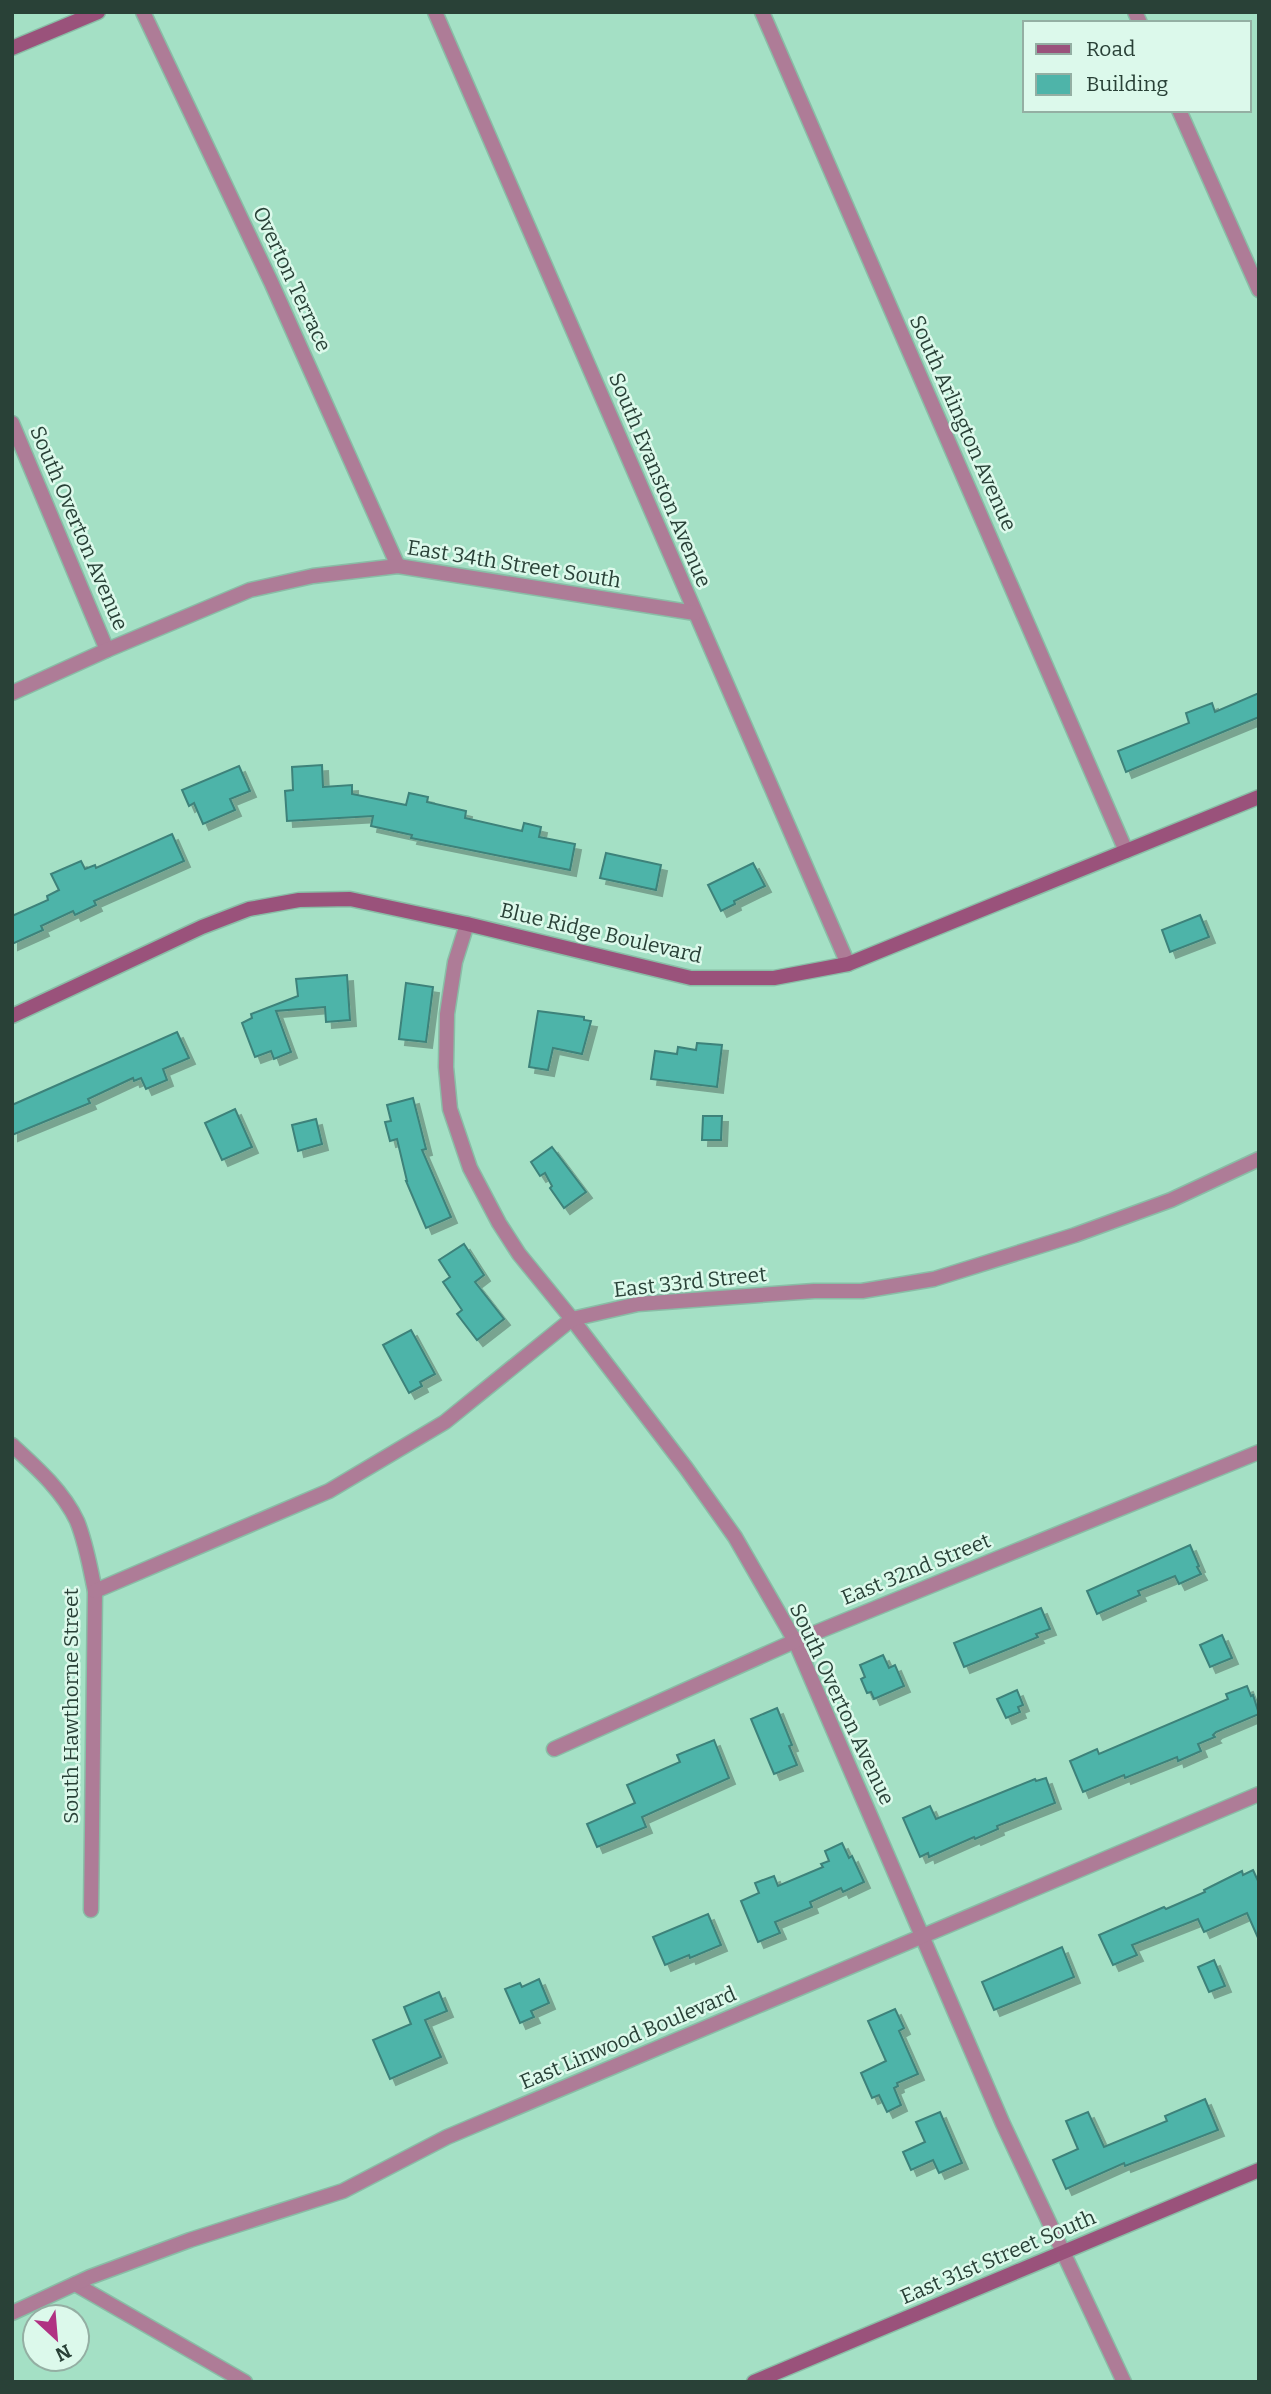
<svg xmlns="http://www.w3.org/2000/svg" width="1271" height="2394" font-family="Bitter,serif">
  <defs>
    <filter id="shadow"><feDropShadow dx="6" dy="6" stdDeviation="0" flood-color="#0004"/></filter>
  </defs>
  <rect width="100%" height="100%" fill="#a4e0c5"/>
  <g fill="#4eb4a9" stroke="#3d827a" stroke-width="2" filter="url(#shadow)">
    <polygon points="1259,693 1259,717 1126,772 1118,751 1189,723 1186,713 1212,703 1215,712"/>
    <polygon points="322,765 323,787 352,785 352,794 406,805 409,793 428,797 427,802 466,811 465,818 522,831 524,823 541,827 539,837 575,844 570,870 411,838 412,835 371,826 373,816 287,821 285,791 293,790 292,767"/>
    <polygon points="239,766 250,791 230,799 235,810 203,824 194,803 189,806 182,790"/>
    <polygon points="172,834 184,861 94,901 96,905 75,915 73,911 41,926 43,930 12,944 12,916 48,900 47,896 59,890 51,874 81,861 85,869 95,865 96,868"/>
    <polygon points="606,853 661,865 656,890 600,878"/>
    <polygon points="753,863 765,886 734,901 735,904 721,911 708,885"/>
    <polygon points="1200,915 1209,937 1170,952 1162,930"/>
    <polygon points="347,975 350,1020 326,1022 325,1007 276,1011 291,1052 274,1059 271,1051 255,1057 242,1023 252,1018 251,1014 298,996 296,979"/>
    <polygon points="406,983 433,987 426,1042 399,1039"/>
    <polygon points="538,1011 584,1017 584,1020 591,1021 582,1054 553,1048 548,1070 529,1067"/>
    <polygon points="177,1032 189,1058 163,1069 167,1080 146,1089 141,1078 134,1081 133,1078 88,1099 90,1103 12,1135 12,1105"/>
    <polygon points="697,1043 722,1045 717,1087 651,1079 655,1051 677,1054 678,1047 696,1050"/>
    <polygon points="413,1098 426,1149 422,1150 451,1217 426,1228 406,1181 407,1181 397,1139 390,1141 385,1122 391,1121 387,1105"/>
    <polygon points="235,1109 252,1147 222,1160 205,1123"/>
    <polygon points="703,1116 722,1116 721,1140 702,1140"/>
    <polygon points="316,1119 322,1144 298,1151 292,1125"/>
    <polygon points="552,1147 586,1192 564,1208 550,1188 552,1186 545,1173 540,1176 531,1162"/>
    <polygon points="464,1244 484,1275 475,1282 504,1319 477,1340 457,1314 462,1310 443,1282 450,1277 439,1260"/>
    <polygon points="411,1330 435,1374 420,1382 422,1386 409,1393 383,1345"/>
    <polygon points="1190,1545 1199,1566 1197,1567 1201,1574 1179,1584 1175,1576 1138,1591 1140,1595 1097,1614 1087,1591"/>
    <polygon points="1041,1608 1050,1629 1036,1634 1038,1637 964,1667 954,1643"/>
    <polygon points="1222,1635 1232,1658 1210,1667 1200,1645"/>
    <polygon points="883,1655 889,1668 895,1665 904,1686 874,1699 871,1692 867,1693 861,1679 865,1677 860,1665"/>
    <polygon points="1247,1686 1251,1696 1253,1695 1259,1714 1216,1732 1213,1735 1215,1737 1198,1744 1201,1751 1178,1761 1177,1757 1125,1778 1124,1775 1083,1792 1070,1761 1097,1749 1099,1754 1228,1699 1226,1694"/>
    <polygon points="1017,1690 1023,1705 1018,1707 1020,1712 1006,1718 997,1699"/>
    <polygon points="777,1708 792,1745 789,1746 797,1765 774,1774 751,1719"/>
    <polygon points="714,1740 729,1778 642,1817 646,1827 597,1847 587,1824 635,1803 627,1785 680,1762 677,1755"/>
    <polygon points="1046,1778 1055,1803 997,1826 998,1829 975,1839 974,1837 929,1857 928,1853 920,1857 903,1818 930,1806 936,1819 1035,1779 1036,1781"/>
    <polygon points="842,1843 849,1858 852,1856 864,1882 843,1892 841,1888 810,1902 812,1907 775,1922 780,1933 758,1942 741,1901 759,1893 755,1883 774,1876 778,1886 823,1867 821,1864 829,1861 825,1851"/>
    <polygon points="1253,1870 1259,1883 1259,1940 1247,1913 1204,1932 1198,1919 1132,1945 1137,1955 1113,1965 1099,1935 1164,1907 1166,1909 1205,1892 1204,1890 1242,1871 1243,1875"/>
    <polygon points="708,1914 721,1945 690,1958 689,1955 665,1965 653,1937"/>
    <polygon points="1062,1947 1074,1977 994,2010 982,1982"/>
    <polygon points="1214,1960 1225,1986 1209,1992 1198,1967"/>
    <polygon points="539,1979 549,2003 531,2011 534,2017 520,2023 505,1989 520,1983 522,1987"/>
    <polygon points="439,1992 447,2011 425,2020 441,2057 390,2079 373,2040 411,2024 404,2007"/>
    <polygon points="895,2009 904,2028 899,2031 918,2074 897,2083 898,2086 894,2088 901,2105 887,2112 879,2095 872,2098 861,2073 886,2061 868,2021"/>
    <polygon points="1205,2099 1218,2130 1125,2166 1124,2163 1066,2189 1053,2160 1078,2149 1066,2121 1088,2112 1104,2147 1167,2121 1165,2116"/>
    <polygon points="940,2112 962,2163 939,2173 933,2160 911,2170 903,2152 925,2142 916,2122"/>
  </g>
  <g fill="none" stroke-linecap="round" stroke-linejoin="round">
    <defs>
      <g id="street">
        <polyline points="143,12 271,282 398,566"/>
        <polyline points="435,12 848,964"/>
        <polyline points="762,12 1126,851"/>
        <polyline points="1135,12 1140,23"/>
        <polyline points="1179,110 1259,290"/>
        <polyline points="12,423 107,650"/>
        <polyline points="12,693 107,650 250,590 313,576 398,566 695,613"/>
        <polyline points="467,924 455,962 447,1014 446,1067 450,1109 470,1168 499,1223 519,1254 572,1319 686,1468 735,1537 795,1641 1003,2124 1124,2382"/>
        <path d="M12,1445C36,1467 63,1491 77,1521C86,1543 90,1567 95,1591L91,1910"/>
        <polyline points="95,1591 329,1491 445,1422 572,1319 638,1304 814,1291 862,1291 934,1279 1075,1235 1171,1200 1259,1159"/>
        <polyline points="554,1749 795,1641 1259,1452"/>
        <polyline points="75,2284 245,2382"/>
        <polyline points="12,2313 90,2277 190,2240 343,2191 447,2137 1259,1794"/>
      </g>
      <g id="secondary">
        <polyline points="12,48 98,12"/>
        <polyline points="12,1016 202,927 249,909 299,900 350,899 467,924 691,978 774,978 848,964 1259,797"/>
        <polyline points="754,2382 1259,2170"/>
      </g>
    </defs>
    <use href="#street" stroke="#89bda6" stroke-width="17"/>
    <use href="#secondary" stroke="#89bda6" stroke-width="17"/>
    <use href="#street" stroke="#ae7c97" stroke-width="14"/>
    <use href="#secondary" stroke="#9a527b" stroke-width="14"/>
  </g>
  <g text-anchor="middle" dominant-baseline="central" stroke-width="5" stroke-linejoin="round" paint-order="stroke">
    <g font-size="21" fill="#294137" stroke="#dcf9eb">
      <text transform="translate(292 279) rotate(65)">Overton Terrace</text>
      <text transform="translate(963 423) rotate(66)">South Arlington Avenue</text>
      <text transform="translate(660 480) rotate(67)">South Evanston Avenue</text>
      <text transform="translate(79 528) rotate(67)">South Overton Avenue</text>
      <text transform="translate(514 564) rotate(9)">East 34th Street South</text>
      <text transform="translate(601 933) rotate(13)">Blue Ridge Boulevard</text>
      <text transform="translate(690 1282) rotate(-6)">East 33rd Street</text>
      <text transform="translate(916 1569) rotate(-22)">East 32nd Street</text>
      <text transform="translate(842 1704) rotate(65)">South Overton Avenue</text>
      <text transform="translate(71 1706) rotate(-90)">South Hawthorne Street</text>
      <text transform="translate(628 2038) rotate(-23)">East Linwood Boulevard</text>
      <text transform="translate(998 2257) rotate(-23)">East 31st Street South</text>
    </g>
  </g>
  <rect width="1271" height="2394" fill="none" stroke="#294137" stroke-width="28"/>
  <rect x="1023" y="21" width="228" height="91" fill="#dcf9eb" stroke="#94afa3" stroke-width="2"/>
  <rect x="1036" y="44" width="35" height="10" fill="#9a527b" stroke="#94afa3" stroke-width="2"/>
  <text x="1086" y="56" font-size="21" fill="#294137">Road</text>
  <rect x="1036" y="74" width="35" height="21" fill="#4eb4a9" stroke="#94afa3" stroke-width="2"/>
  <text x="1086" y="91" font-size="21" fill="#294137">Building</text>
  <g transform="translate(56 2338) rotate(154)"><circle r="33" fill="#dcf9eb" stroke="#94afa3" stroke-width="2"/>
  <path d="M0-5L12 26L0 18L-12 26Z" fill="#b03282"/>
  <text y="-10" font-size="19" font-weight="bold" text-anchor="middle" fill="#294137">N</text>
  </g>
</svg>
